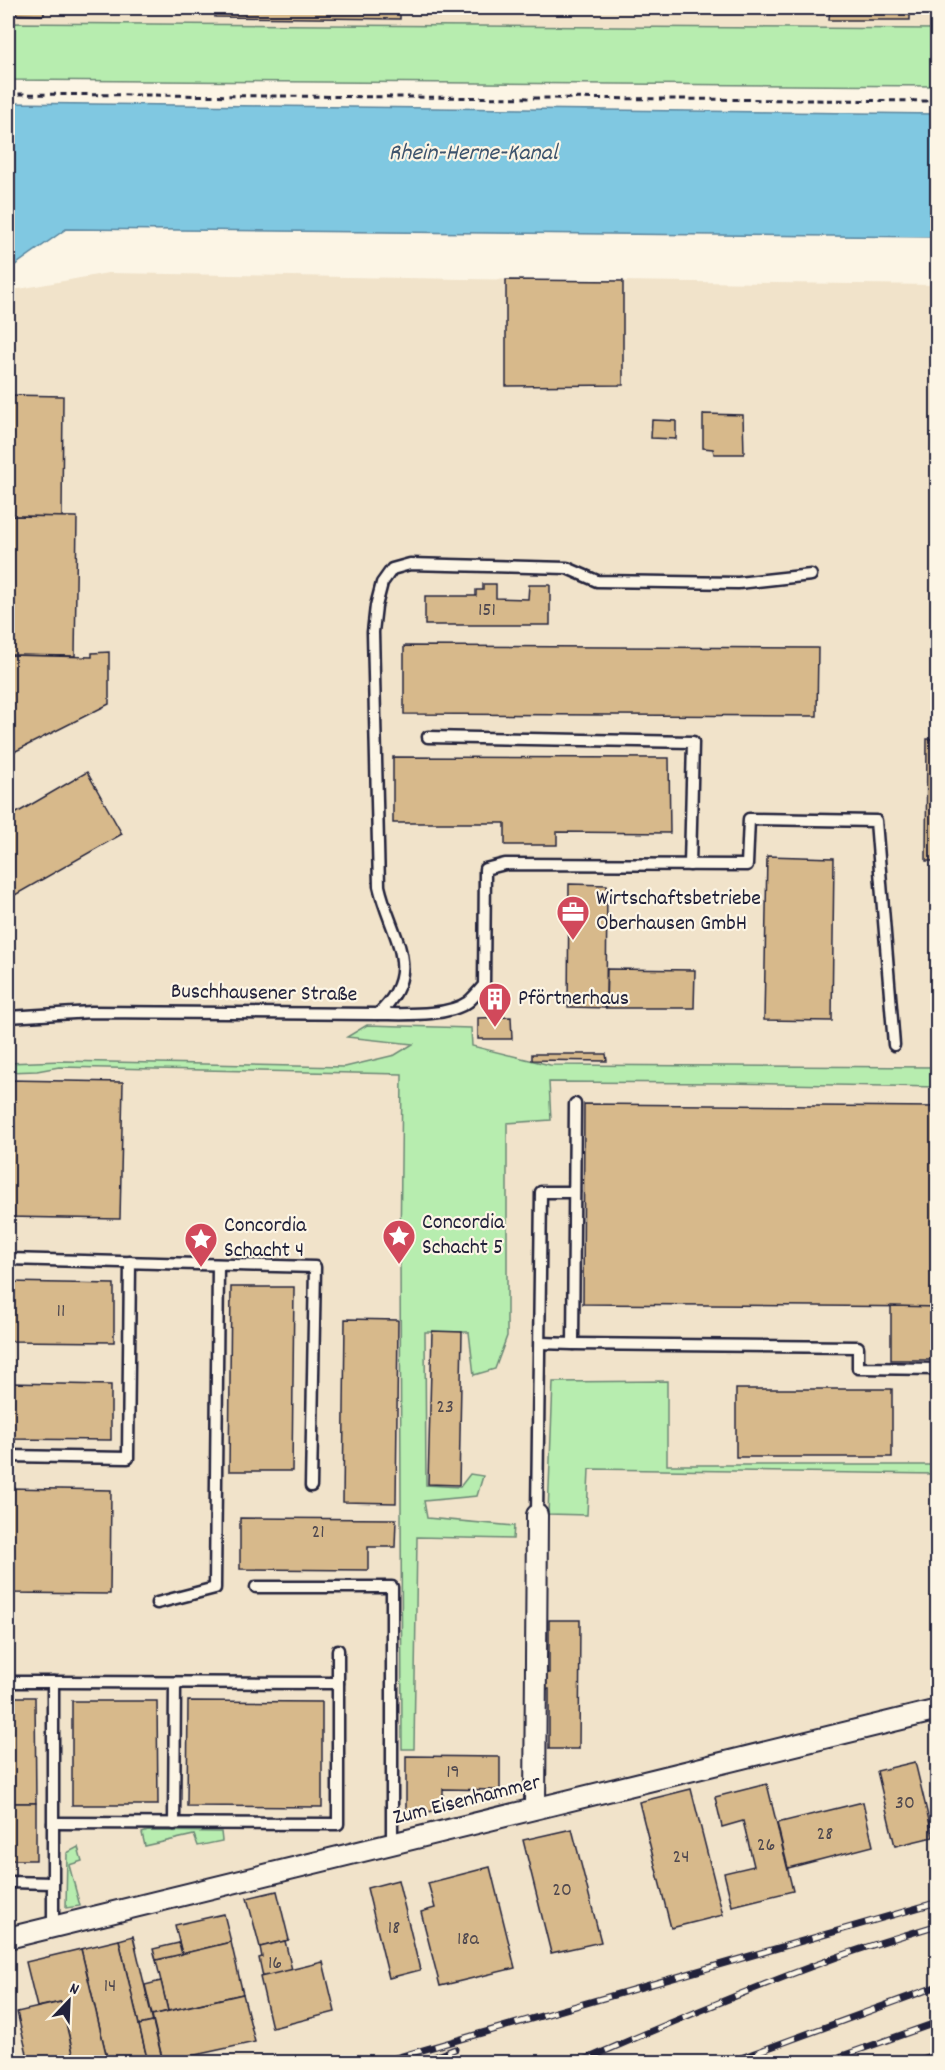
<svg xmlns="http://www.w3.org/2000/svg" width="945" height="2070" font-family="Dekko,sans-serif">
  <rect width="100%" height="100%" fill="#fcf5e5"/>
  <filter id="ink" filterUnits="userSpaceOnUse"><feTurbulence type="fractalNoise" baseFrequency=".0167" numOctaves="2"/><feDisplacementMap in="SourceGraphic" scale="12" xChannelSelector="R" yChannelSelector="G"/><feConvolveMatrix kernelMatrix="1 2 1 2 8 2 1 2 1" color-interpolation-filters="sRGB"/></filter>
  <g filter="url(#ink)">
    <g fill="#f1e3ca">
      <polygon points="8,8 938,8 937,29 8,23"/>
      <polygon points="108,273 463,279 937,285 937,2062 8,2062 8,290 19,289"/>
    </g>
    <g fill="#b7edaf" stroke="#6c8875" stroke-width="1.5">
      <polygon points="8,23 937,29 937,86 8,80"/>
      <polygon points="367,1025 471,1028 472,1046 550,1065 937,1067 938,1087 727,1083 549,1082 551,1120 507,1123 507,1336 495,1369 474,1375 469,1332 425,1332 426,1485 460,1487 470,1474 483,1476 477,1496 424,1501 427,1518 514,1526 513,1539 417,1537 414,1749 402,1749 400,1252 402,1074 59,1067 37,1071 8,1072 8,1063 62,1061 345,1067 395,1055 413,1044 347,1037"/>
      <polygon points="667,1381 667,1465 937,1465 937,1474 589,1469 587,1515 548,1514 553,1382"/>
      <polygon points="148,1831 221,1832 222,1841 198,1846 194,1835 145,1846 142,1833"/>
      <polygon points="78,1847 82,1861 69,1865 80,1906 66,1908 67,1853"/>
    </g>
    <polygon fill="#80c8e1" stroke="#5a869f" stroke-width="1.5" points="8,103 937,114 937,237 66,229 11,268 8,268"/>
    <g fill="#d7b98b" stroke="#22223b" stroke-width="1.5">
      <polygon points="8,8 44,8 44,15 8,14"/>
      <polygon points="215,8 400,8 400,19 215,17"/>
      <polygon points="830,8 910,8 910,20 829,20"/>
      <polygon points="506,280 623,281 623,385 506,386"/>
      <polygon points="8,395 63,396 62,517 8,516"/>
      <polygon points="703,414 743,415 744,454 714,454 713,449 703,448"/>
      <polygon points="652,420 676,421 676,439 651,438"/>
      <polygon points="8,516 77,517 75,656 8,655"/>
      <polygon points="483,584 496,584 496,598 528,599 529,585 550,585 550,625 425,625 425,596 476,596 476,590 483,590"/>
      <polygon points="404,646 818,648 817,716 404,714"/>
      <polygon points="109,652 109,704 8,755 8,655 92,657 92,653"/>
      <polygon points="927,739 938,739 938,861 926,861"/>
      <polygon points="393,757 669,758 670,833 557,832 557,845 505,845 505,823 393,823"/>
      <polygon points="87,772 122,834 8,899 8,818"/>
      <polygon points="767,856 834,858 832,1021 764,1020"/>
      <polygon points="569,884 607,885 606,1008 568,1007"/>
      <polygon points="607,969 695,970 694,1008 606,1008"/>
      <polygon points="511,1017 512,1039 478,1039 478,1018"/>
      <polygon points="532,1054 606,1054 607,1061 532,1060"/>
      <polygon points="8,1080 123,1082 120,1219 8,1217"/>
      <polygon points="584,1104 938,1107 938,1307 583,1304"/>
      <polygon points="8,1282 114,1284 114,1342 8,1341"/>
      <polygon points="231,1287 294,1287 292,1471 229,1471"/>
      <polygon points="891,1306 938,1307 938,1360 891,1360"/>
      <polygon points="345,1319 398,1320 396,1503 343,1502"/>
      <polygon points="432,1331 462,1332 459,1485 428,1484"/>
      <polygon points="8,1383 111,1385 111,1440 8,1439"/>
      <rect x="736" y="1389" width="156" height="68"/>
      <polygon points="8,1488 111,1490 110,1594 8,1593"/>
      <polygon points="240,1518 396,1519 395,1547 368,1547 368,1570 240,1569"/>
      <polygon points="549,1620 580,1620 579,1749 549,1749 549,1689 541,1689 541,1673 549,1673"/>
      <polygon points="8,1697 35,1697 36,1803 8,1803"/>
      <polygon points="72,1701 157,1701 158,1805 72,1805"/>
      <polygon points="188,1701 322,1702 322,1807 187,1806"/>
      <polygon points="406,1756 500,1757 500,1790 443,1789 443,1808 406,1818"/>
      <polygon points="915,1762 933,1837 895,1846 877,1771"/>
      <polygon points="767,1784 793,1891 732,1906 724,1873 754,1866 743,1821 722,1827 715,1797"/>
      <polygon points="691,1789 723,1915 671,1928 639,1802"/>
      <polygon points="863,1802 873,1846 788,1868 777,1823"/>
      <rect x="8" y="1803" width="28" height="57"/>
      <polygon points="572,1829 601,1942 551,1953 523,1840"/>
      <polygon points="490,1867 515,1968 440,1986 421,1912 435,1908 428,1883"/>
      <polygon points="398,1880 420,1970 389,1978 367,1888"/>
      <polygon points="277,1891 289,1940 260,1947 247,1898"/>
      <polygon points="224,1914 231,1942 182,1954 175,1925"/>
      <polygon points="133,1936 153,2022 139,2025 119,1940"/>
      <polygon points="119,1940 139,2025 148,2062 108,2062 81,1949"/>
      <polygon points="285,1941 292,1970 263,1977 259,1958 262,1957 260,1947"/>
      <polygon points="231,1942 243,1994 168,2011 156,1960"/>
      <polygon points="179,1943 182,1954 156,1960 153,1949"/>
      <polygon points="81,1949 108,2062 75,2062 61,2002 37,2007 26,1962"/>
      <polygon points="323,1962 335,2012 272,2028 260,1977"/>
      <polygon points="161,1981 168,2011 152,2015 145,1985"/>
      <polygon points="243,1994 255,2042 163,2062 152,2015"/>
      <polygon points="61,2002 75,2062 29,2062 17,2012"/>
      <polygon points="8,2022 12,2039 8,2040"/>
      <polygon points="153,2022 163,2062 148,2062 139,2025"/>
      <polygon points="20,2058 21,2062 8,2062 8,2061"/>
    </g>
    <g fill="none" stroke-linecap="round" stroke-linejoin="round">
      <defs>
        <g id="service">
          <polyline points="428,737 693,742 690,865"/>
          <path d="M378,1014C403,1014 447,1017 468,1002C474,997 479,991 484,985L485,869L505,864L747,865L749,819L876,821L894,1045"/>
          <path d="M8,1017L91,1012L378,1014C426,970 390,936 379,886L373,632L376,606L382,583L392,569L410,564L567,568L597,581L738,583L811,575"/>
          <polyline points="8,1259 315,1267 311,1486"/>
          <polyline points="540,1343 573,1344 575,1104"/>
          <polyline points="573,1344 858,1347 858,1368 938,1369"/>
          <polyline points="8,1456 128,1458 130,1262"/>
          <polyline points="537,1515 541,1192 574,1192"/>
          <polyline points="256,1587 392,1587 392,1844"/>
          <polyline points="157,1603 215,1588 218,1265"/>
          <polyline points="8,1682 53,1682 53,1927"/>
          <polyline points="53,1682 338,1683"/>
          <polyline points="53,1823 338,1824 338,1650"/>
          <polyline points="174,1824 175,1683"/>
          <polyline points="8,1882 53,1883"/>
        </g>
        <g id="minor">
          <polyline points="535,1808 537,1515"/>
          <polyline points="8,1938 938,1710"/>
        </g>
      </defs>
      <use href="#service" stroke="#22223b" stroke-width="15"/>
      <use href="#minor" stroke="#22223b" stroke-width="24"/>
      <polyline stroke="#22223b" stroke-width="3" stroke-dasharray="6 4.5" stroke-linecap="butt" points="8,94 938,101"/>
      <use href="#service" stroke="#fcf5e5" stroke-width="10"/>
      <use href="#minor" stroke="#fcf5e5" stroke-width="20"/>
      <defs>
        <g id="rail">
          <polyline points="381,2062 938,1902"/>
          <polyline points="421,2062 455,2049"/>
          <path d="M580,2062C662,2026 744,1991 829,1960C864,1947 901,1936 938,1925"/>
          <polyline points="730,2062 938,1986"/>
          <polyline points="825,2062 938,2022"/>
          <polyline points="912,2062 938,2054"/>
        </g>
      </defs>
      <use href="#rail" stroke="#22223b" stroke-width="7"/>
      <use href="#rail" stroke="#fcf5e5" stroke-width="4.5" stroke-dasharray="14" stroke-linecap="butt"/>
    </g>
  </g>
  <defs>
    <symbol id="office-pin" viewBox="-11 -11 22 30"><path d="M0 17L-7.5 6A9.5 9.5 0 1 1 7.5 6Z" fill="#d1495b" stroke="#fcf5e5"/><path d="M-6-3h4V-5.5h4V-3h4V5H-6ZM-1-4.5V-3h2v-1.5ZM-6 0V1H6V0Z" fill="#fff"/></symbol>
    <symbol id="building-pin" viewBox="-11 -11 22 30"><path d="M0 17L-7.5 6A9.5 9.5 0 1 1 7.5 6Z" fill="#d1495b" stroke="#fcf5e5"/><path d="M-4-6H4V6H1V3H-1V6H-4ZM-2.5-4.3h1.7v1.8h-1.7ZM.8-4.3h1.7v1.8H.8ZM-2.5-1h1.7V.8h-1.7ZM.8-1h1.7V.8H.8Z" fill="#fff"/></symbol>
    <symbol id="sight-pin" viewBox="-11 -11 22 30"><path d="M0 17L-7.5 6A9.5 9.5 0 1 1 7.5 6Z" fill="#d1495b" stroke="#fcf5e5"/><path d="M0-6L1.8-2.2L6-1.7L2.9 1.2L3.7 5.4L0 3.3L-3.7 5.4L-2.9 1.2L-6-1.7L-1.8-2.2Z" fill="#fff"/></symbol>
  </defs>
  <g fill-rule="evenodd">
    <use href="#office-pin" x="554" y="893" width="38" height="52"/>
    <use href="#building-pin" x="476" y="980" width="38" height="52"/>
    <use href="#sight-pin" x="380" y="1217" width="38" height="52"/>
    <use href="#sight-pin" x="182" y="1220" width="38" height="52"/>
  </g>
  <g text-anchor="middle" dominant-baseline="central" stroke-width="4.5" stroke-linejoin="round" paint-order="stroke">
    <g font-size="20" fill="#4f484f">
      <text x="487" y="611">151</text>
      <text x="61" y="1312">11</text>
      <text x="445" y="1408">23</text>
      <text x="318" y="1533">21</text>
      <text x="453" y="1773">19</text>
      <text x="905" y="1804">30</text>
      <text x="825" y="1835">28</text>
      <text x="766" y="1846">26</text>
      <text x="681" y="1858">24</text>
      <text x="562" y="1891">20</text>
      <text x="394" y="1929">18</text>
      <text x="468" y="1940">18a</text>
      <text x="275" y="1964">16</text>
      <text x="110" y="1987">14</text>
    </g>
    <g font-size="22" fill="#22223b" stroke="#fcf5e5" text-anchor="start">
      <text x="596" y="899">Wirtschaftsbetriebe<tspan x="596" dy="25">Oberhausen GmbH</tspan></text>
      <text x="518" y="999">Pförtnerhaus</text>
      <text x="422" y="1223">Concordia<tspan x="422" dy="25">Schacht 5</tspan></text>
      <text x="224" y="1226">Concordia<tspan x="224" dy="25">Schacht 4</tspan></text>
    </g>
    <g font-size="22" fill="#22223b" stroke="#fcf5e5">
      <text transform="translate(264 994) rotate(1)">Buschhausener Straße</text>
      <text transform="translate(467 1801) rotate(-14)">Zum Eisenhammer</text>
    </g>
    <g font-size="24" font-style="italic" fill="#3e546d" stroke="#fcf5e5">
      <text x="473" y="154">Rhein-Herne-Kanal</text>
    </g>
  </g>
  <rect width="945" height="2070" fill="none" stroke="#fcf5e5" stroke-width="30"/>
  <rect x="15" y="15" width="915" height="2040" fill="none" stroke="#22223b" stroke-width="2" filter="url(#ink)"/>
  <g transform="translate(69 2001) rotate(23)" stroke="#fcf5e5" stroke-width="4.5" paint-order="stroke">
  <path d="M0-4.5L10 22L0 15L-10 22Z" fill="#22223b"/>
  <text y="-9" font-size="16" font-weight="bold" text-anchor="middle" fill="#22223b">N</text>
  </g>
</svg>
